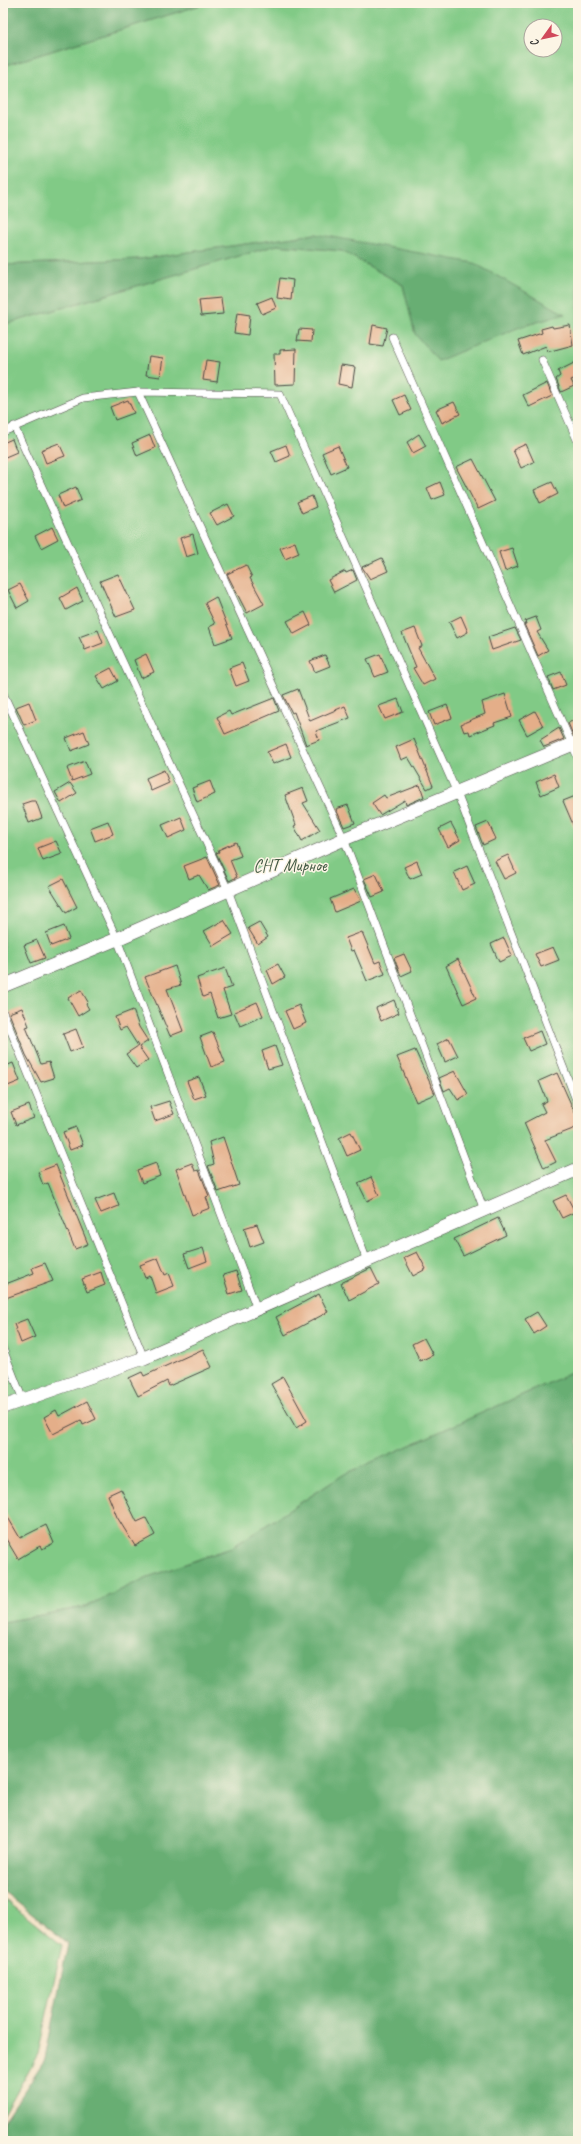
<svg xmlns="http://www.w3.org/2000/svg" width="581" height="2144" font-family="Caveat,sans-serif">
  <rect width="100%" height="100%" fill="#fcf5e5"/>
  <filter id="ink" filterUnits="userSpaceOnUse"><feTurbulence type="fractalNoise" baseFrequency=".025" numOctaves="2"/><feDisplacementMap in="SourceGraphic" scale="8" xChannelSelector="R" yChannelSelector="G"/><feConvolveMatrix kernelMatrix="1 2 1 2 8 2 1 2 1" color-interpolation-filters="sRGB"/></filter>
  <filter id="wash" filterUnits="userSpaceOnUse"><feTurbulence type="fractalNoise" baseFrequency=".012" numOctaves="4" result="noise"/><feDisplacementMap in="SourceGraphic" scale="16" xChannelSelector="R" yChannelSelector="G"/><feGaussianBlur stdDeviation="0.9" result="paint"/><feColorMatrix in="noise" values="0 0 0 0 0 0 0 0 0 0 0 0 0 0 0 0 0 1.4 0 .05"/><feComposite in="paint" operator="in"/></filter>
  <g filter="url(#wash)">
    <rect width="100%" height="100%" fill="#f3e1c4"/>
    <g fill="#81ca86" stroke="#567a58" fill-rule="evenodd">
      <path d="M207,3H578V1370L343,1475L231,1548L148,1577L85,1607L3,1622V325L277,245L342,251L403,285L415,334L520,327L564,314L316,234L140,259L3,265V66ZM531,26H555V50H531Z"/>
      <polygon points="3,1898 62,1945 38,2054 3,2116"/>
    </g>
    <g fill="#68ae73" stroke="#4a6c4f">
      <polygon points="3,3 207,3 3,66"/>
      <polygon points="316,234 474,263 565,314 520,327 438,361 415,334 403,285 342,251 277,245 3,325 3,265 140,259"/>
      <polygon points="578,1370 578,2141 3,2141 3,2123 45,2059 68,1943 3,1891 3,1622 85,1607 148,1577 231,1548 343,1475"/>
    </g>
    <g id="blocks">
      <g fill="#e4ae89">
        <polygon points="280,278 293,280 291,300 277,298"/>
        <polygon points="272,297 276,308 262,314 257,303"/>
        <polygon points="221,298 223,314 201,316 199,300"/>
        <polygon points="237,313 250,315 248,335 234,333"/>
        <polygon points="373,325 387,328 383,346 370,344"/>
        <polygon points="570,325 573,345 547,352 546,346 523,355 518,341 542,333 541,329 552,326 553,328"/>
        <polygon points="299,329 312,330 311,342 297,341"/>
        <polygon points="296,349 295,384 275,385 274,354 280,354 280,350"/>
        <polygon points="149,356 163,358 160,377 146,375"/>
        <polygon points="206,360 220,362 217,382 203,380"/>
        <polygon points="578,361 578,377 571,380 574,386 561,392 556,379 560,376 558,371"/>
        <polygon points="341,365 355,367 352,387 338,384"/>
        <polygon points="547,383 552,396 529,407 523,395"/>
        <polygon points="404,395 411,410 400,415 393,400"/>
        <polygon points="128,400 134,413 115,420 110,407"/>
        <polygon points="454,402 460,414 442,423 436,410"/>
        <polygon points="419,434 426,446 413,453 407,442"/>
        <polygon points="150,435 155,448 137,456 132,443"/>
        <polygon points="12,439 17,452 3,458 3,443"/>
        <polygon points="59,443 65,456 46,463 41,450"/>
        <polygon points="526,444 534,462 521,468 513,450"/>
        <polygon points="286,445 290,456 276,462 271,451"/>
        <polygon points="338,446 347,467 331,474 322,453"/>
        <polygon points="473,459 495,501 478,509 456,467"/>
        <polygon points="440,482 445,495 432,500 427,488"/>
        <polygon points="552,482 558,494 540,503 534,490"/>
        <polygon points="76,487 81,500 63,508 58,495"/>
        <polygon points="312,496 316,507 302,513 297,502"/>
        <polygon points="228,504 234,516 217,525 210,513"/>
        <polygon points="52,527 58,539 41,548 35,536"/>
        <polygon points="193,534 198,553 186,557 180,538"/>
        <polygon points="295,542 299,553 285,559 280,548"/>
        <polygon points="512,548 518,566 505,571 499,552"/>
        <polygon points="382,558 388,571 370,579 362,567"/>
        <polygon points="246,565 252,577 250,578 264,604 247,613 227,574"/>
        <polygon points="353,570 357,580 334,592 328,580 345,571 346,573"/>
        <polygon points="118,574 135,610 116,617 100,581"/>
        <polygon points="20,584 29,601 17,608 8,590"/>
        <polygon points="77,588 83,601 66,610 60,598"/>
        <polygon points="216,597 232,638 215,644 209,627 215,624 205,603"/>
        <polygon points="305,612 311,625 294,634 287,621"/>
        <polygon points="461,616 468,632 457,638 449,622"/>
        <polygon points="536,617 541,630 537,632 548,650 538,656 524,624 526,624 525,621"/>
        <polygon points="415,628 422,646 418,648 435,679 423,685 413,668 416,667 402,633"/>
        <polygon points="515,628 521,640 492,650 488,637"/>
        <polygon points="98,630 103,643 85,650 79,637"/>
        <polygon points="146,654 154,672 141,678 134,660"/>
        <polygon points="380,654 388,672 375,677 367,659"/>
        <polygon points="325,655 330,666 315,672 310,661"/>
        <polygon points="242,663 249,681 236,686 229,668"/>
        <polygon points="111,668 118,681 104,689 96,676"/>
        <polygon points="561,672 566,685 553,690 548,677"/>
        <polygon points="298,689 310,721 345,706 350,718 316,731 319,740 306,745 294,712 292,713 283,695"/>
        <polygon points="505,694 512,717 494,723 495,725 470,735 469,731 464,732 461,724 485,714 482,702"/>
        <polygon points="274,698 279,711 225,734 217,717 229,711 231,715"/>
        <polygon points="398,699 403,712 385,719 379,706"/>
        <polygon points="29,702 36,720 24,725 16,707"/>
        <polygon points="447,705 452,718 434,725 429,712"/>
        <polygon points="535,711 543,726 527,735 519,720"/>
        <polygon points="578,718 578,734 573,735 568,723"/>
        <polygon points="559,728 564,739 544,747 540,740"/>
        <polygon points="84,731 89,744 71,751 66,738"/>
        <polygon points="414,739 433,786 427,789 408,757 401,760 396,747"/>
        <polygon points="286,744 291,757 273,764 267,752"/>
        <polygon points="85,761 90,774 72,781 67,768"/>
        <polygon points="164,770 169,783 151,791 146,778"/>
        <polygon points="554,774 559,787 541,795 536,782"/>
        <polygon points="210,781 215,794 197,802 192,788"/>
        <polygon points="70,783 77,793 61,803 55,792"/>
        <polygon points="420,785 424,797 406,805 405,800 380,815 372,803 384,795 386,798"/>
        <polygon points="303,788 308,801 303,803 320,830 302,841 294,826 296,825 285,795"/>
        <polygon points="578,795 578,836 563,801"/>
        <polygon points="31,801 36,801 42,818 29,823 22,804"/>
        <polygon points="348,805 355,823 344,827 336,809"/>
        <polygon points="181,817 186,830 168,838 162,825"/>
        <polygon points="108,821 113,834 95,841 90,828"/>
        <polygon points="488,822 496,839 483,845 476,827"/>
        <polygon points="451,823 460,840 448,847 439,829"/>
        <polygon points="56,841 62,854 43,861 38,848"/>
        <polygon points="236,842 241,856 230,860 237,877 229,881 216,853 219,852 218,850"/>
        <polygon points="508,855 516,873 504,879 495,861"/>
        <polygon points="207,857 220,885 208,890 199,875 189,879 184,866"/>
        <polygon points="417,861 422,874 410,879 404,867"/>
        <polygon points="467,866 475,884 462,890 454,872"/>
        <polygon points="376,874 384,892 372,897 364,879"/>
        <polygon points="63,879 77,907 66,913 49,886"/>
        <polygon points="354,889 361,901 335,912 330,899"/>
        <polygon points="224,920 233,934 213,946 204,931"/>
        <polygon points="259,922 268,937 258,944 248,928"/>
        <polygon points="64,926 69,939 51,946 46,933"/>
        <polygon points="362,932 375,963 380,961 385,974 367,981 354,950 351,951 346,938"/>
        <polygon points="504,938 512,956 499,962 491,944"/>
        <polygon points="37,940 45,958 31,963 24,945"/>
        <polygon points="553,947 559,960 541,967 535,954"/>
        <polygon points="404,954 412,971 401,976 394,958"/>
        <polygon points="458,959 476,998 463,1004 446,966"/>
        <polygon points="278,964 285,977 273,984 267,970"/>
        <polygon points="175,966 181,985 167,989 183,1031 170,1036 145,977"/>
        <polygon points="225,968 232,987 223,990 231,1014 218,1018 210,994 203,997 197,978"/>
        <polygon points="81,990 88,1002 86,1004 89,1009 78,1016 68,998"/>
        <polygon points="394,1000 399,1013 381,1021 376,1008"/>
        <polygon points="257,1002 263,1016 240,1026 234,1012"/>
        <polygon points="299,1005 306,1023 293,1029 285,1011"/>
        <polygon points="22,1008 29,1026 26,1027 41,1064 49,1062 54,1078 41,1082 26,1055 9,1013"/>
        <polygon points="133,1010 139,1027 148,1041 139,1047 148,1060 136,1068 126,1054 138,1046 126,1027 120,1030 115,1017"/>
        <polygon points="76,1029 83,1047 70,1052 63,1034"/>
        <polygon points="540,1031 545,1044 529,1051 523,1038"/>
        <polygon points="213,1032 225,1062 211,1067 200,1037"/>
        <polygon points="449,1038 458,1056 445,1062 437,1044"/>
        <polygon points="275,1046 282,1065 268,1069 262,1051"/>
        <polygon points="415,1050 435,1094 416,1102 397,1057"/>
        <polygon points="13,1063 20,1081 3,1088 3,1067"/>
        <polygon points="455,1071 468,1094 458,1100 450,1088 444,1091 439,1078"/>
        <polygon points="557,1073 575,1113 578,1112 578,1127 545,1140 556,1162 544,1168 524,1123 545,1112 541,1104 547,1101 539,1081"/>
        <polygon points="199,1077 206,1095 194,1099 187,1081"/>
        <polygon points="169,1101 174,1114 155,1121 150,1107"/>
        <polygon points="29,1105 34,1118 16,1125 11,1112"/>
        <polygon points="76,1127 83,1145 70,1150 63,1132"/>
        <polygon points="351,1132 360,1150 347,1156 339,1138"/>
        <polygon points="223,1137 239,1185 218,1192 208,1166 214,1164 209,1142"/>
        <polygon points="156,1163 160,1176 142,1183 137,1170"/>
        <polygon points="192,1163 195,1171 199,1170 209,1196 206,1197 210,1208 192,1215 176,1169"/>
        <polygon points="56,1165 88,1244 75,1249 48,1183 43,1185 38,1172"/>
        <polygon points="371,1177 379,1195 367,1201 358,1183"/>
        <polygon points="114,1193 119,1206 101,1213 95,1200"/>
        <polygon points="566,1195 575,1212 562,1218 553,1201"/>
        <polygon points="498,1218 506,1235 463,1256 454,1239"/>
        <polygon points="257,1224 264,1242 250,1247 244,1228"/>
        <polygon points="203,1248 207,1261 189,1268 184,1254"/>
        <polygon points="417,1252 426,1269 413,1276 404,1258"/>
        <polygon points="158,1258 165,1275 169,1273 174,1286 156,1293 150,1276 145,1278 140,1265"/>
        <polygon points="45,1263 53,1281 3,1299 3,1285 34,1273 32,1268"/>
        <polygon points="371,1268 379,1284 349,1300 341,1283"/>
        <polygon points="236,1271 242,1290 229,1294 223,1275"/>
        <polygon points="101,1272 105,1285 87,1292 82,1279"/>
        <polygon points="319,1294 328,1312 285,1335 276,1317"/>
        <polygon points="537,1312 546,1326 534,1334 525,1319"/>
        <polygon points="27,1319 35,1337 21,1343 14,1324"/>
        <polygon points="424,1338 433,1355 420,1361 412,1344"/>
        <polygon points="203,1349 212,1367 169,1386 167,1381 138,1396 129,1378 142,1372 144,1376"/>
        <polygon points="283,1377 307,1421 296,1428 271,1384"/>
        <polygon points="87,1401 96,1419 83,1425 81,1420 53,1434 44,1417 56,1410 59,1416"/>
        <polygon points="121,1489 137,1522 146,1518 155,1535 135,1546 117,1517 108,1495"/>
        <polygon points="3,1509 20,1538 46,1525 54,1543 42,1549 40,1546 18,1559 3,1534"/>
      </g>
    </g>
  </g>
  <g filter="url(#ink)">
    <use href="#blocks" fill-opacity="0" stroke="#494642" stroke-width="1"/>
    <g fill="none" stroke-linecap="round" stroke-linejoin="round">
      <defs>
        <g id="lane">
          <polyline points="392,337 578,758"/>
          <polyline points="542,360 578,442"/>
          <polyline points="138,392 344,839 484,1210"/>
          <polyline points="14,426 228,890 367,1261"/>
          <polyline points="3,432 83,398 138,392 280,394 457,793 578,1105"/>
          <polyline points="3,693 117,939 257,1309"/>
          <polyline points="3,1012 144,1358"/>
          <polyline points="3,1349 23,1400"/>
        </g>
        <g id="street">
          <polyline points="3,986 117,939 344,839 578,742"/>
          <polyline points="3,1407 144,1358 578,1169"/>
        </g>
      </defs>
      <use href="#lane" stroke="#494642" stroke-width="8"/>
      <use href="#street" stroke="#494642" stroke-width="14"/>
      <use href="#lane" stroke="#fff" stroke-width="7"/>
      <use href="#street" stroke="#fff" stroke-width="13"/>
    </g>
  </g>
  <g text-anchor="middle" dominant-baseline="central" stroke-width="3" stroke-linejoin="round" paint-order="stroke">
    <g font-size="17" fill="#455b46" stroke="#fcf5e5">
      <text x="290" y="865">СНТ Мирное</text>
    </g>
  </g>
  <rect width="581" height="2144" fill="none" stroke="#fcf5e5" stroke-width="16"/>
  <g transform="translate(543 38) rotate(237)"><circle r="19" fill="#fcf5e5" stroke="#a8a49b"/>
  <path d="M0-3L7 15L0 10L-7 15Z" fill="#d1495b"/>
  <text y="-6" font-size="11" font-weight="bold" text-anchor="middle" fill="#2b2b2b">С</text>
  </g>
</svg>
